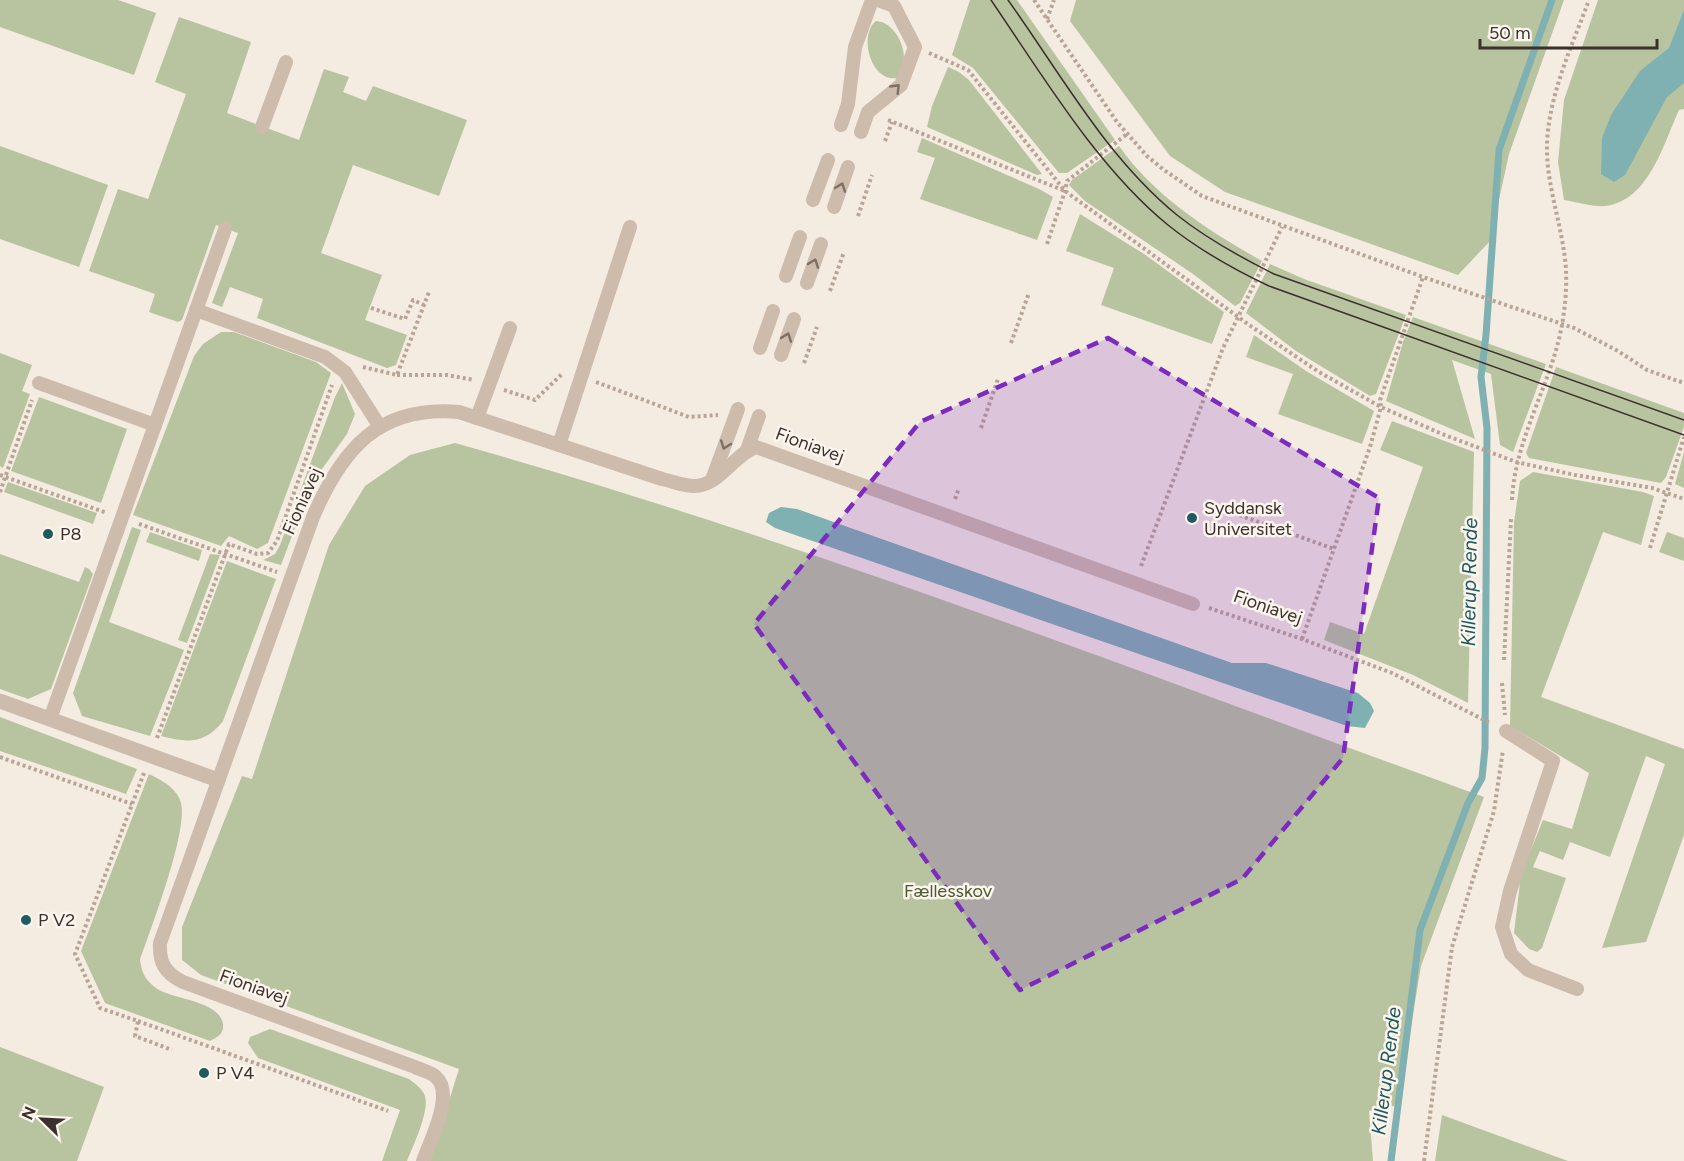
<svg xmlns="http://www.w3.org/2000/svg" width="1684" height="1161" font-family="Figtree,sans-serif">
  <rect width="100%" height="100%" fill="#f4ebe1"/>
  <g fill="#b8c4a0">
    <polygon points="0,0 118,0 156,13 134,75 0,27"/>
    <polygon points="970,0 1017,0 1115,140 1067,173 1059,173 973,68 952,55"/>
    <polygon points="1076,0 1564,0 1509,154 1490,241 1458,275 1225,192 1170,156 1070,21"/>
    <path d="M1598,0H1684V109L1679,110C1663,145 1649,200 1606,206C1593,207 1577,202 1564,200L1558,162L1564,100Z"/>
    <polygon points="179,17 251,42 227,113 299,140 324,69 349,77 343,92 366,101 373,86 467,120 439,196 353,165 321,253 382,275 365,320 407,335 396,365 387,368 257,318 263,299 230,287 222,307 212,303 238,233 216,225 182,320 178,322 149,312 155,294 89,271 118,189 148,199 186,94 155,82"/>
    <path d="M876,21C899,22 914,63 896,78C871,82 858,35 876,21Z"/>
    <polygon points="948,67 959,72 969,80 1042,174 1037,175 927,127 932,106"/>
    <polygon points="922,138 1039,189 1053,197 1037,240 920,199 935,158 917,152"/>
    <polygon points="0,146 108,185 79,267 0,239"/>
    <path d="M1119,146C1155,197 1209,231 1262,261L1240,303L1235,306L1193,274L1085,201L1069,185L1072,180Z"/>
    <polygon points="1080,214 1144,254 1224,312 1212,344 1101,305 1114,268 1066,251"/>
    <polygon points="1270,264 1304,279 1406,315 1376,394 1370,396 1296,351 1246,313"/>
    <polygon points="1413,317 1546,364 1513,452 1500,445 1491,374 1452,360 1475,439 1386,401 1403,342"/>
    <polygon points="221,332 234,332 316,362 331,373 268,543 257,549 229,536 221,546 133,515 194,356 203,344"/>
    <polygon points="1254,335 1306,371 1374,411 1362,444 1278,414 1293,374 1246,357"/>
    <polygon points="0,353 32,365 22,391 30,394 3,468 0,466"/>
    <polygon points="1556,367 1684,413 1684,427 1666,477 1661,483 1529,458 1526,453"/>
    <polygon points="342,383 355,414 347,434 312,483 281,565 263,560 275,554 280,545 335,397"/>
    <polygon points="39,397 127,429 101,503 11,471"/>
    <polygon points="1392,421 1474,452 1468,703 1413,675 1324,640 1330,622 1364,634 1423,467 1380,450"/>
    <path d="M455,443C805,541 1144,674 1484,797L1421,966L1398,1105L1369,1111L1373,1161H430L459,1069L201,975L182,960V927L242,776L252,779L329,545L365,486L410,455Z"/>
    <polygon points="1684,452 1684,488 1675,484"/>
    <polygon points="1533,472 1643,492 1654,496 1641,545 1603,532 1541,697 1684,749 1684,835 1646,942 1602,948 1665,764 1646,756 1610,857 1570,842 1563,860 1540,851 1533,867 1566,878 1542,948 1537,952 1529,949 1514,933 1521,874 1543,820 1572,829 1589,773 1510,726 1514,522 1520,481"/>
    <polygon points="8,482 97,513 93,524 4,492"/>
    <polygon points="132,527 141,530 109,622 184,650 150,736 82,716 73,693"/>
    <polygon points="150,532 202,550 199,561 146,542"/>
    <polygon points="1667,532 1684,538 1684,561 1659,552"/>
    <polygon points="0,554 79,582 85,567 89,569 93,574 51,689 28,699 0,689"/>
    <polygon points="210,554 220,555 187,643 178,640"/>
    <path d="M227,561L276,579L223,721C205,744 188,743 161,736Z"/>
    <polygon points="0,717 137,769 126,794 0,751"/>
    <path d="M149,774C161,780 174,786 180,800C191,825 150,931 140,960C142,973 145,980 156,988C173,1000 219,1000 223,1024C224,1034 218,1037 210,1041L105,1003L81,951Z"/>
    <path d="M270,1029L409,1079C414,1083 420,1087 423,1092C433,1105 413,1146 407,1161H382L400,1110L258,1058L248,1043L250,1037Z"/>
    <polygon points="0,1047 104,1087 77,1161 0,1161"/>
    <polygon points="1442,1115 1568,1161 1435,1161"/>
  </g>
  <g fill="#7fb0b2">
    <polygon points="1684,10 1684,83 1667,97 1625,175 1614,182 1601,174 1602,138 1611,115 1640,71 1669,48"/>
    <polygon points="781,507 797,509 1232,663 1266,663 1358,693 1370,703 1374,711 1365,728 1347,726 775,528 766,522 769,513"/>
  </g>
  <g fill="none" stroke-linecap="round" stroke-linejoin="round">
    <polyline stroke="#7fb0b2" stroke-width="7" points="1391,1161 1420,930 1468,803 1482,778 1485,748 1487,428 1481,377 1486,335 1499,150 1552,0"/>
    <g stroke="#b9a596" stroke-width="4" stroke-dasharray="3 3" stroke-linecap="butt">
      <polyline points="1034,0 1117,122 1147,156 1164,170 1202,196 1423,277 1574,328 1618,351 1647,370 1684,383"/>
      <polyline points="1047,19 1054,0"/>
      <polyline points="929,53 968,70 1065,191 1252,327 1319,372 1381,407 1442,434 1516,462 1575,475 1652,488 1684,499"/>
      <polyline points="888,120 1065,191"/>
      <polyline points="885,141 892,122"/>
      <polyline points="858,216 872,175"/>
      <polyline points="1047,244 1065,191 1067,181 1127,134"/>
      <polyline points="830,291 844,252"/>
      <polyline points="371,308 405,319 413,300 424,305"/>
      <polyline points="1011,343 1029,293"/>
      <polyline points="804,363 817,327"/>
      <polyline points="363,367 397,375 429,292"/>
      <polyline points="397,375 447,375 474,380"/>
      <polyline points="596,382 689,417 718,415"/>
      <polyline points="504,390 535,400 562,374"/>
      <polyline points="981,428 998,379"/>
      <polyline points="778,435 781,424"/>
      <polyline points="0,475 107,513"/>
      <polyline points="0,492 32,400"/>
      <polyline points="955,499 959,488"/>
      <path d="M1512,500C1515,438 1551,385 1562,325C1566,302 1568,275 1564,252C1559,216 1546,181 1547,144C1549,94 1572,46 1589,0"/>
      <polyline points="1228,511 1334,549"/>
      <polyline points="139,524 277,572"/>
      <polyline points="1650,548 1684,437"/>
      <polyline points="1141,566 1223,348 1282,227"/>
      <polyline points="1209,608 1302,639 1392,673 1490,723"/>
      <polyline points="1302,639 1370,447 1381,407 1380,400 1423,277"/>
      <polyline points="1504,660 1511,519"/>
      <polyline points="1502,683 1505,715"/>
      <polyline points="157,738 229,544 257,554 268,553 277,541 332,385"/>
      <polyline points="0,757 132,804"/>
      <polyline points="144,773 75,954 100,1008 138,1021 135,1036 172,1050"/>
      <polyline points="138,1021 388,1111"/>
      <polyline points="1424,1161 1452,947 1494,811 1503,750"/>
    </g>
    <g stroke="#cdbbac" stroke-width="14">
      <polyline points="841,125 848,104 855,47 872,0"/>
      <polyline points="262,127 286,62"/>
      <polyline points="861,132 868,112 901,85 915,47 894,6 878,0"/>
      <polyline points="813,200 828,160"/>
      <polyline points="834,207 848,167"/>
      <polyline points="786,276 800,237"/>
      <polyline points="807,283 821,244"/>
      <polyline points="196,310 325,357 345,372 380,427"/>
      <polyline points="760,348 773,311"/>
      <polyline points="781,355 794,319"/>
      <polyline points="39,383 155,425"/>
      <polyline points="477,418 510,328"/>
      <polyline points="559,445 630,227"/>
      <polyline points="747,450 759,416"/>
      <polyline points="712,480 738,409"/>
      <polyline points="50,719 225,229"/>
      <polyline points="1506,731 1553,761 1510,891 1502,927 1511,954 1528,970 1577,989"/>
      <path d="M423,1161C430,1141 455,1094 436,1077C431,1072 421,1070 415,1067L183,982C165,973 159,963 160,943L313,517C342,449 379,405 459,412L662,479C672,481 684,486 694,486C720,486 734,454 756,447L1193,604"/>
    </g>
    <polyline stroke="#cdbbac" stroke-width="15" points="0,701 218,780"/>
    <g stroke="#3b302b" stroke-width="1.5">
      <path d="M991,0C1043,76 1097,167 1168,225C1199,250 1233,269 1269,286L1684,435"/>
      <path d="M1008,0C1061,74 1106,157 1177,215C1207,239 1240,257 1274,274L1684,420"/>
    </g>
  </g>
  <defs><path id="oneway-chevron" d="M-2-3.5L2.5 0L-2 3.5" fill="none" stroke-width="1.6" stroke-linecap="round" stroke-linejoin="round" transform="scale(1.5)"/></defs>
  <g stroke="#7d6f65">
    <use href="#oneway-chevron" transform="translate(896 88) rotate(-46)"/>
    <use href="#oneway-chevron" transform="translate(841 187) rotate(-70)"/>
    <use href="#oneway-chevron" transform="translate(814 263) rotate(-70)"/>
    <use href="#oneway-chevron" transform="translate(787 337) rotate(-70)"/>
    <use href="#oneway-chevron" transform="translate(725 445) rotate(110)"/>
  </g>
  <path fill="#7b2cbf" fill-opacity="0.2" stroke="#7b2cbf" stroke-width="4.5" stroke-dasharray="12 8" stroke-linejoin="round" d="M1108,338L1379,498L1343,758L1242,879L1020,990L754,624L920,422Z"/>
  <g fill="#1f5a5e" stroke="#fbf5ee" stroke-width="2">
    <circle cx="1192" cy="518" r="6"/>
    <circle cx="48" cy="534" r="6"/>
    <circle cx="26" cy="920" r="6"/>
    <circle cx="204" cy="1073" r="6"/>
  </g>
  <g text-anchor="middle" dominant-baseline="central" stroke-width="5" stroke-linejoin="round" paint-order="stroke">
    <g font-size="18" fill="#3b302b" stroke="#fbf5ee">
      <text transform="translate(810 445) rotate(20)">Fioniavej</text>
      <text transform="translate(302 501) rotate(-66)">Fioniavej</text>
      <text transform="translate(1268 607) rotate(19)">Fioniavej</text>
      <text transform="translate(254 987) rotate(20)">Fioniavej</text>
    </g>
    <g font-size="18" fill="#3b302b" stroke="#fbf5ee" text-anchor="start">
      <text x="1204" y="508">Syddansk<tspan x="1204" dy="21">Universitet</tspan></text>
      <text x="60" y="534">P8</text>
      <text x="38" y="920">P V2</text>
      <text x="216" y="1073">P V4</text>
    </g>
    <g font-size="18" fill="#4a5a2e" stroke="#fbf5ee">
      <text x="948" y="891">Fællesskov</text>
    </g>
    <g font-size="20" font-style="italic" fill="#1f5a5e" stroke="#fbf5ee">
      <text transform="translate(1469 582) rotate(-89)">Killerup Rende</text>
      <text transform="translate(1386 1071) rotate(-83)">Killerup Rende</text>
    </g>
  </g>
  <g transform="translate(42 1119) rotate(294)" stroke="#fbf5ee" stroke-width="4.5" paint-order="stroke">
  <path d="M0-4.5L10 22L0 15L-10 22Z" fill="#3b302b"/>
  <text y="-9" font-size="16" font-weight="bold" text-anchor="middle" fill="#3b302b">N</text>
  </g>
  <path d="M1480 39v9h177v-9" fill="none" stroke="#3b302b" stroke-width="3"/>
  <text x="1489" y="39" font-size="18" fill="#3b302b" stroke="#fbf5ee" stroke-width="4.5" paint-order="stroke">50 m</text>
</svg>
